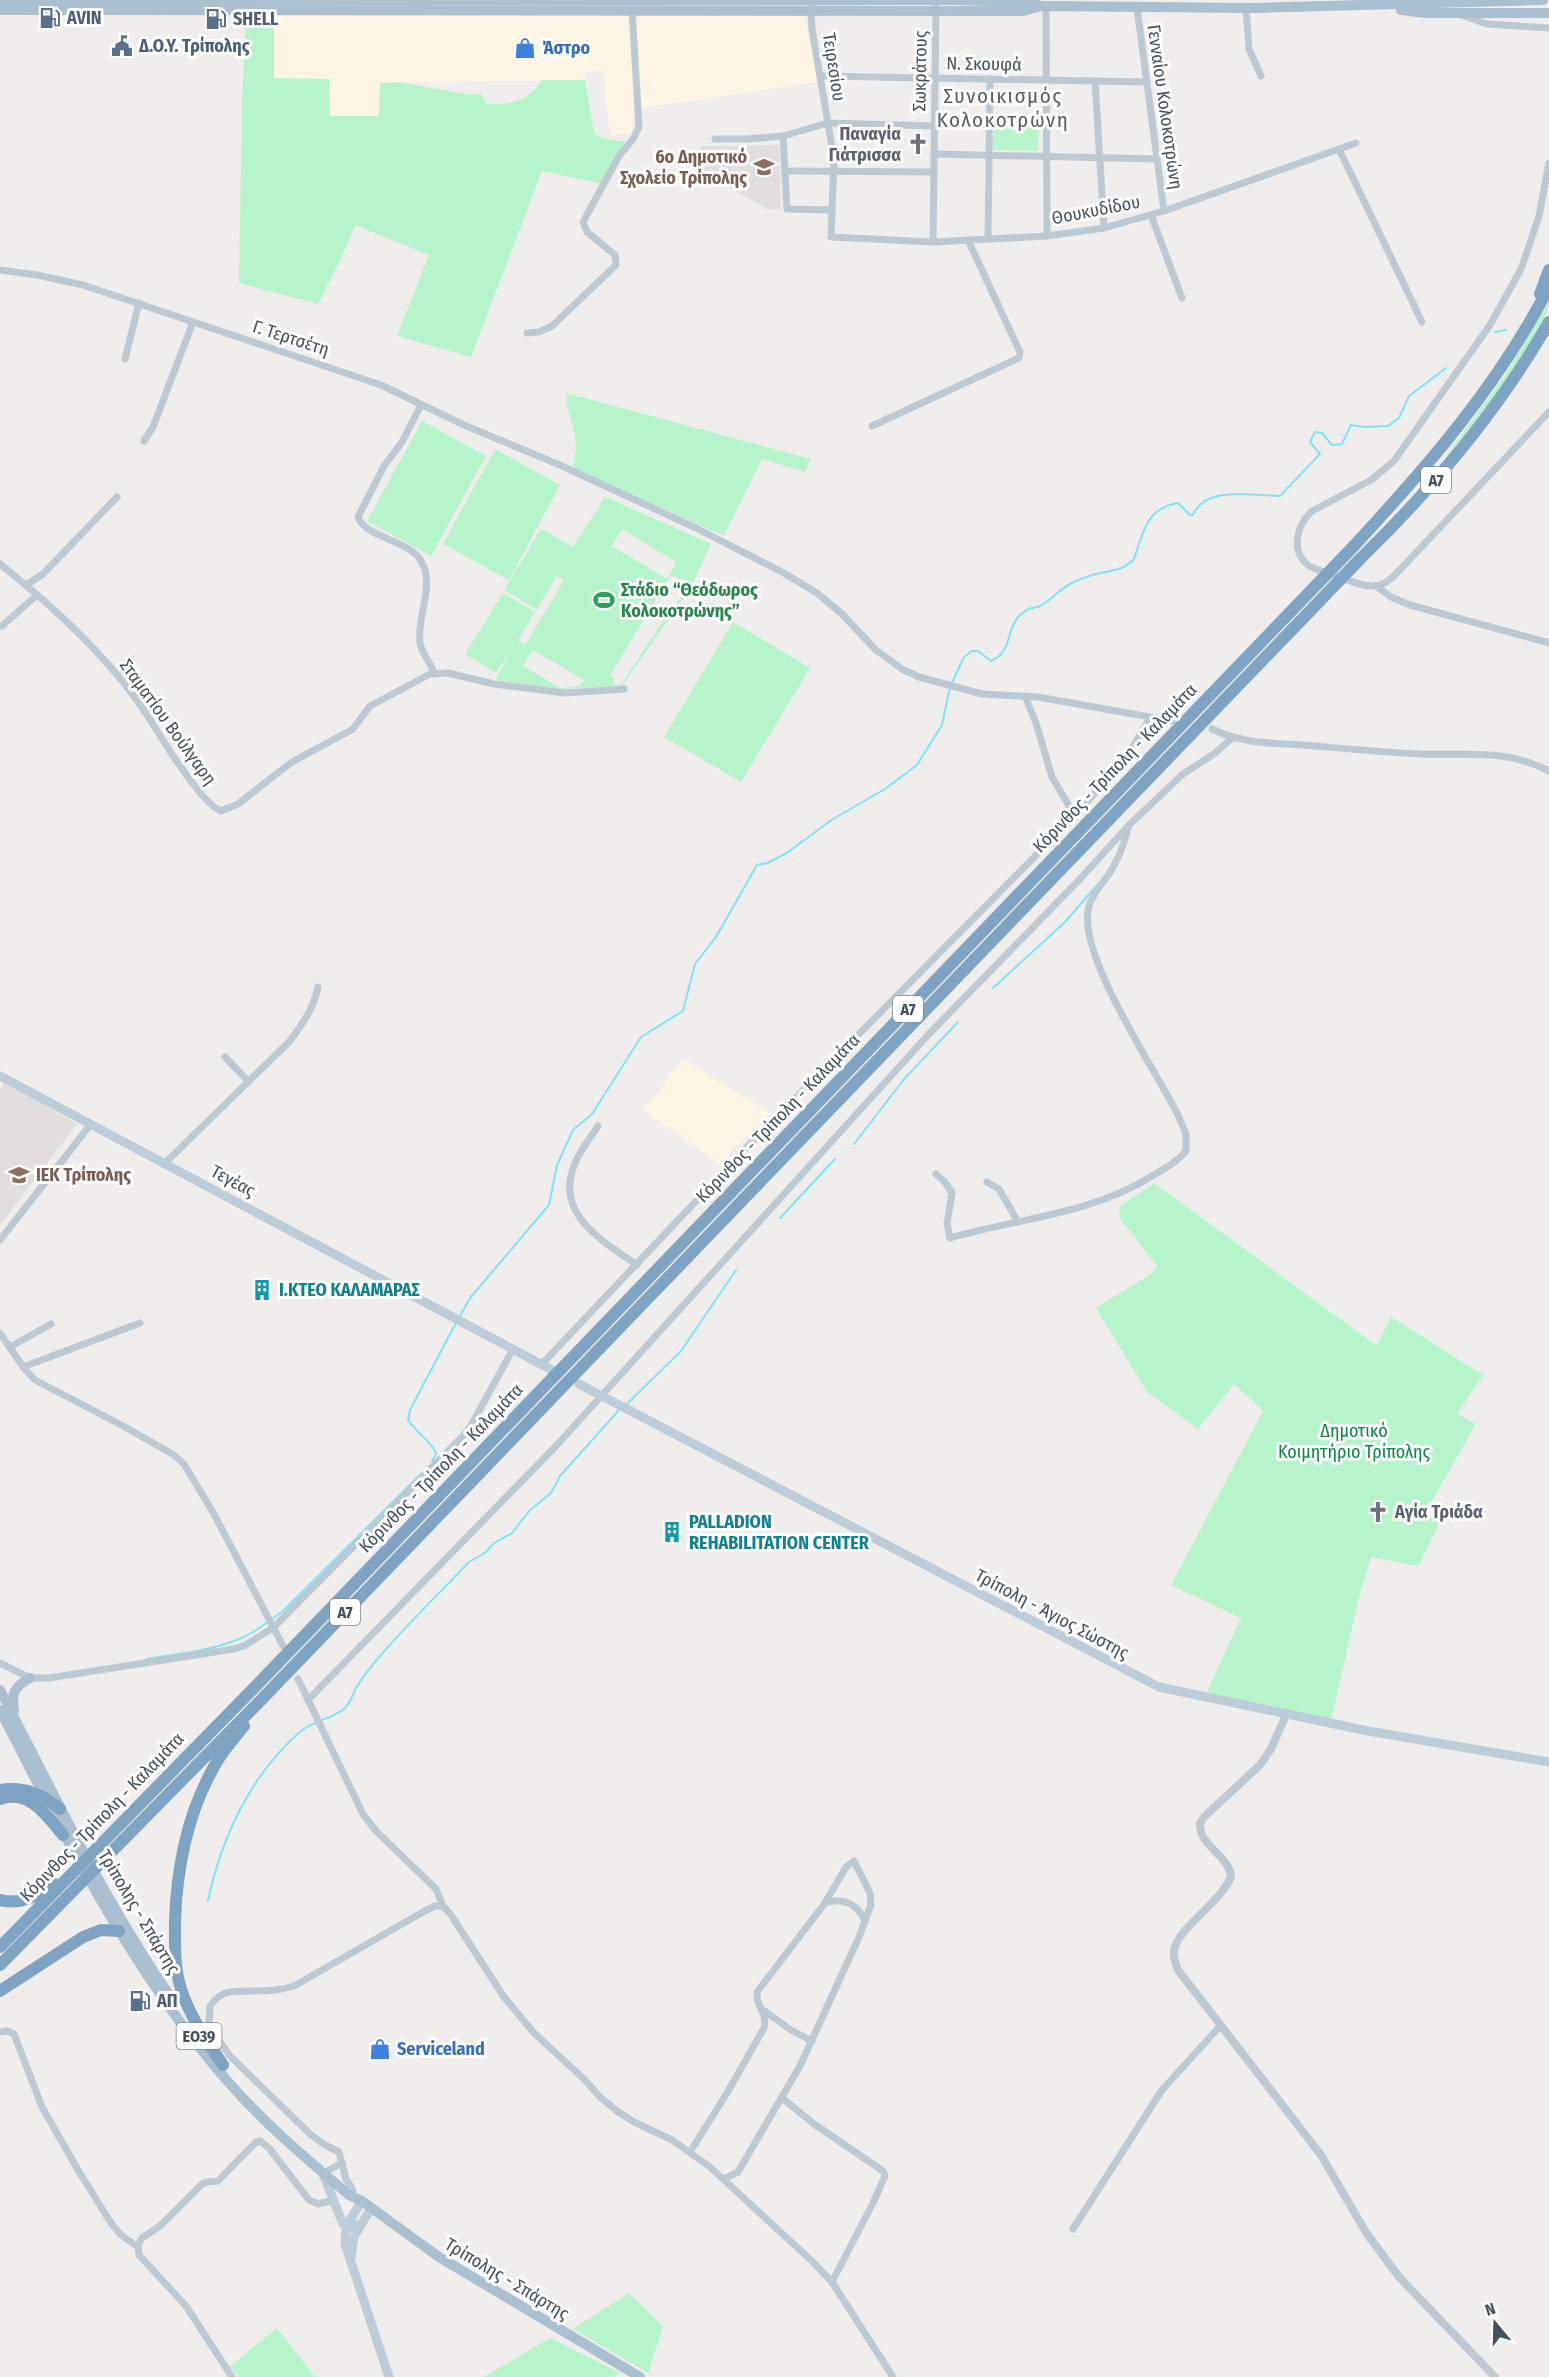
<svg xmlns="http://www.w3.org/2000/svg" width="1549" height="2377" font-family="'Fira Sans Condensed',sans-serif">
  <rect width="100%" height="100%" fill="#f0eded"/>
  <g fill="#fef5e4">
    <polygon points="273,14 804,15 819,82 634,109 632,133 610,136 603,71 584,72 585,80 380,83 379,116 329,116 329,80 273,78"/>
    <polygon points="683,1059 770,1113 719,1164 643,1110"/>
  </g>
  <g fill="#e2dedf">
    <polygon points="779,145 781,209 767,209 701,172 701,146"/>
    <polygon points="5,1082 77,1124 0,1225 0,1089"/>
  </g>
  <g fill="#b6f4cb" fill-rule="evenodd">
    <path d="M246,13L274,14V78L329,79L330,116H379L380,83L398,82L472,95L481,94L487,104C510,105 529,101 542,80H585L594,133L602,138L625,142L602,184L542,171L471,357L397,336L429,255L355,225L342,256L318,304L239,283L242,99Z"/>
    <polygon points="994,122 1039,123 1038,151 993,150"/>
    <path d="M1549,302C1549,330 1466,436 1443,460L1506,374Z"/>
    <path d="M566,393L811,459L805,472L762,459L724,536L572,468C583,439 567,420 566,393Z"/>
    <polygon points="422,421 486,456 431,556 367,521"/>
    <polygon points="495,449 560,485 509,580 443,544"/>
    <path d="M605,497L711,544L691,587L622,686L560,689L496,680L511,650L496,673L465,654L503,593L535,612L536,609L504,590L541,529L573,547ZM622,529L676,562L667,579L612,546ZM672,574L689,588L665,618L621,685L613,684L615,679L610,675ZM557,576L564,580L525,645L518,640ZM533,650L584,680L580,686L560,688L523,666Z"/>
    <polygon points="733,622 810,668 741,782 664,737"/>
    <polygon points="1154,1183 1377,1346 1391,1317 1483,1375 1457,1414 1476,1424 1425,1513 1441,1520 1418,1566 1371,1557 1359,1597 1331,1721 1204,1698 1241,1618 1171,1585 1263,1411 1234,1384 1198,1429 1147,1392 1096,1308 1151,1274 1157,1266 1119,1217 1120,1206"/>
    <polygon points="629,2293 663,2327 648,2373 573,2329"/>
    <polygon points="277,2328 315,2377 238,2377 230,2366"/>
    <polygon points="550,2338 620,2373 613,2377 484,2377"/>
  </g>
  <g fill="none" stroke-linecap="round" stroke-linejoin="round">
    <g stroke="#7ee3f6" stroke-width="2">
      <polyline points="1495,332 1506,330"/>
      <polyline points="993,988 1065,922 1098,884"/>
      <polyline points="854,1144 905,1078 958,1022"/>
      <polyline points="780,1218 835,1159"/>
      <path d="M460,1316L470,1298L549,1205L557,1165L573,1130L592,1114L641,1037L683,1011L695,964L716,937L757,865L768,863L788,852L833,819L885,789L917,765L942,725L950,687L964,657L972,651H978L991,661C1015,651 1004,622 1027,610C1031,607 1036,608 1040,606C1051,600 1059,590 1070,584C1078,580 1088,576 1096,574C1111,570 1123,571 1134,559C1143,533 1146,508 1178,503L1190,515H1193C1205,485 1254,496 1280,496L1320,454L1310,442L1315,432L1322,433L1332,445L1342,444L1351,425L1365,427L1388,426L1399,418L1409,396L1446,368"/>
      <polyline points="627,1404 681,1351 736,1270"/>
      <path d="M432,1463L436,1453C430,1440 416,1432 408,1420L410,1410L457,1321"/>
      <path d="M147,1659C177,1654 210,1651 239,1639C255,1633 269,1621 283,1611L428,1467"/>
      <path d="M208,1901C221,1838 251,1774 301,1731C314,1720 333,1719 345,1708C350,1703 353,1694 356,1688C362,1678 368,1670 375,1662C404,1627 438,1595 469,1562L485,1553L494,1543L512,1533L530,1510L551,1493L560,1476L620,1409"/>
    </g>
    <g stroke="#bcc9d2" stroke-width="7">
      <polyline points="1046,6 1047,236"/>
      <polyline points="811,8 812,29 834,159 831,237 933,242 1047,236 1104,228 1164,211 1356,143"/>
      <polyline points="1137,8 1164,211"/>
      <polyline points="1246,8 1249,49 1261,76"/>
      <polyline points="1461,15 1487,24 1549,28"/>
      <polyline points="820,76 1147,82"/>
      <polyline points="1095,81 1104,228"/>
      <polyline points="783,136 787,209 832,210"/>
      <polyline points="715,139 748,139 783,136 828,123 934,126"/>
      <polyline points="1339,149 1422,322"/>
      <polyline points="934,154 1157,159"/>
      <path d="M1549,163L1539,216L1527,252L1521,269L1490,325L1394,461L1371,480L1312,511C1298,524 1289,550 1308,565C1316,571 1330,573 1339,577C1350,581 1364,587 1376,586C1383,585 1388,581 1393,577L1549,412"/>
      <polyline points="785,171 934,172"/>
      <polyline points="1151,215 1182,298"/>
      <polyline points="988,239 990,79"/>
      <polyline points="933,242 936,7"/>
      <polyline points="0,270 37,275 83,285 381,385 464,425 562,466 696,528 782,572 817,593 842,614 876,650 902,669 919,677 982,694 1038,697 1172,721"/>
      <polyline points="527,333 539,332 552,326 616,265 615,255 587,232 583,222 619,156 633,139 639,127 632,9"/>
      <polyline points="125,359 139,303"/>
      <path d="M421,405L402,442L384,466L358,517C365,538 410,540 421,561C436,585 416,617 420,643C422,653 430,663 434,672"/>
      <polyline points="872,426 1019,358 1020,352 968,240"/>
      <polyline points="144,441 153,427 193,322"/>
      <path d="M0,564C49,603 99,648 136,699C149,717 161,737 173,756C184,771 205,804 221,811L238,804L292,762L353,729L370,706L430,674L448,673L494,684L565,693L624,689"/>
      <polyline points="26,585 43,574 117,497"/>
      <polyline points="1376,586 1391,597 1410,605 1549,643"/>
      <polyline points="2,626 37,595"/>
      <polyline points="1025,696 1036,723 1052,777 1075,816"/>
      <path d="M1212,729C1240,743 1269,743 1301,745C1340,748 1380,752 1419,754C1468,756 1504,748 1549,771"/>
      <polyline points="225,1057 249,1082"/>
      <path d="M598,1126C591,1137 581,1149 576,1161C552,1213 601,1240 637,1265"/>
      <path d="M165,1163L289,1042C302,1025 314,1008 318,987"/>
      <path d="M936,1174L945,1182L952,1193L947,1223L950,1238C1018,1218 1090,1215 1152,1176C1164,1169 1177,1162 1186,1151V1134L1178,1115C1156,1071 1075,952 1089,906C1092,894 1102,884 1109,874C1118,860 1124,845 1128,828"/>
      <polyline points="987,1182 999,1189 1018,1222"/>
      <polyline points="0,1240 91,1124"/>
      <polyline points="0,1333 23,1367 35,1380 125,1427 174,1455 184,1464 214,1514 283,1646"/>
      <polyline points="10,1347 51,1324"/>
      <polyline points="541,1365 751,1143 1075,816 1129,753 1150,718"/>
      <polyline points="23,1367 140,1323"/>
      <polyline points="0,1663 30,1678 49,1678 234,1649 246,1645 274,1627 464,1435 472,1424 513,1349"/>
      <polyline points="298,1679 363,1814 376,1831 436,1889 443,1906 451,1915 504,1997 534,2033 584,2079 600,2097 617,2111 634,2122 672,2140 710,2167 812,2261 832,2282 893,2377"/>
      <polyline points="308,1700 556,1446 928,1035 1080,879 1129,825 1183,774 1214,754 1231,739"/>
      <path d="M825,1903C843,1897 858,1904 865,1921"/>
      <polyline points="763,2010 791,2030 812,2041"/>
      <polyline points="0,2032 7,2031 14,2034 42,2107 78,2170 111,2223 121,2235 138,2247"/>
      <polyline points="782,2098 814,2124 883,2171 885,2176 873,2203 832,2282"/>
      <path d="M690,2152L727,2093L764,2028C768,2013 755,2006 757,1992L825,1903L846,1867L854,1861L870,1893L871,1905L859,1937L800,2066L738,2172L724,2179"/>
      <polyline points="329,2170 342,2163"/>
      <path d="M353,2190L346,2179L339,2152L325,2145L310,2134L230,2056L213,2032L209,2023L210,2006C215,1999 221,1993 230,1992C253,1989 269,1994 294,1986L423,1912L435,1906H443"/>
      <polyline points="1073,2229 1162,2090 1221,2025"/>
      <polyline points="232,2377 186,2306 139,2255 138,2245 142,2238 160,2226 202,2184 207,2182 218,2181 256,2142 260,2141 269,2148 309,2200 318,2204 334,2200"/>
    </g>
    <path stroke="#bcc9d2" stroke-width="8" d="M1286,1715L1271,1749L1260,1765L1205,1816L1200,1823C1199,1847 1228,1854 1231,1876C1223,1901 1177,1928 1174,1951C1173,1958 1176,1964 1178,1970L1321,2155L1367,2234L1399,2277L1495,2377"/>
    <g stroke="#bdccd9" stroke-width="9">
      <polyline points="0,1076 552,1370"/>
      <polyline points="579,1384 1159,1687 1368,1731 1549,1762"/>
      <polyline points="323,2174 343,2224 351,2227 360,2224"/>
      <polyline points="362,2201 346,2226 345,2244 389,2377"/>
      <polyline points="351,2257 354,2237 371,2208"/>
    </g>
    <g stroke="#aabfd0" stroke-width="10">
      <polyline points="955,0 1023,2 1038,5"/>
      <polyline points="0,1 951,0"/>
      <polyline points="0,10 1023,11 1041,6 1254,8 1543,0"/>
      <polyline points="1401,10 1425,13 1549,13"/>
      <path d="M0,1690C55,1796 106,1905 175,2003"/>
      <path d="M0,1710C67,1841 132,1973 230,2084C266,2125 308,2160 349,2195L362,2201L439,2257L640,2377"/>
      <path d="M14,1711C11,1693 14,1687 30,1678"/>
    </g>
    <g stroke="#7fa3c2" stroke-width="12">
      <polyline points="1540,294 1549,270"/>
      <path d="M0,1790C24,1786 42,1794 60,1809"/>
      <path d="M0,1799C30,1789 46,1815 63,1835"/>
      <path d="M0,1900C19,1905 39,1897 53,1883"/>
      <path d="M0,1947L253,1689L1352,548C1427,467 1498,386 1549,287"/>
      <path d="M0,1965L263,1698L1361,558C1434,487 1499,410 1549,322"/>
      <polyline points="0,1991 83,1937 101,1930 119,1931"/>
      <path d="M223,2065C207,2041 190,2017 181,1989C174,1967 175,1944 175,1921C177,1862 189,1805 221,1755C228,1745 236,1736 244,1726"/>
    </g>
  </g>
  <defs>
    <symbol id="fuel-bare" viewBox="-9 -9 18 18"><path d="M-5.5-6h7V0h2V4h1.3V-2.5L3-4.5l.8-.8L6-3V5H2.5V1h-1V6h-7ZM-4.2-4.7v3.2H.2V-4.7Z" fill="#5c6f8a" stroke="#fff" stroke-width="2.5" paint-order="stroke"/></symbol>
    <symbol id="civic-bare" viewBox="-9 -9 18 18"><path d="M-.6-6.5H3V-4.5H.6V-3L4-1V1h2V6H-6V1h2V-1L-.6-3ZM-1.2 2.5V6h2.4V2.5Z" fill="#5c6f8a" stroke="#fff" stroke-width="2.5" paint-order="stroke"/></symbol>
    <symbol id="shop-bare" viewBox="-9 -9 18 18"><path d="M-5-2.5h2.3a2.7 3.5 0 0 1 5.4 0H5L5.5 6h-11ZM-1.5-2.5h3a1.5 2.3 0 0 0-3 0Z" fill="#3f7fe0" stroke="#fff" stroke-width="2.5" paint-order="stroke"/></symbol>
    <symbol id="church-bare" viewBox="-9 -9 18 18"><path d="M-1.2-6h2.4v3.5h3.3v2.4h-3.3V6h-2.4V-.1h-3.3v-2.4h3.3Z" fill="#6b7280" stroke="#fff" stroke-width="2.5" paint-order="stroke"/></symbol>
    <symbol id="school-bare" viewBox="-9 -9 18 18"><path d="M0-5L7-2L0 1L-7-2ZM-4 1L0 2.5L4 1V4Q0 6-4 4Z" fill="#8d6e63" stroke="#fff" stroke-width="2.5" paint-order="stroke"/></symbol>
    <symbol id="stadium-bare" viewBox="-9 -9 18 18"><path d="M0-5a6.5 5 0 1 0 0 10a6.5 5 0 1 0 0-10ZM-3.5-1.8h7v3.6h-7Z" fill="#2e9e5b" stroke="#fff" stroke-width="2.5" paint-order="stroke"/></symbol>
    <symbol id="building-bare" viewBox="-9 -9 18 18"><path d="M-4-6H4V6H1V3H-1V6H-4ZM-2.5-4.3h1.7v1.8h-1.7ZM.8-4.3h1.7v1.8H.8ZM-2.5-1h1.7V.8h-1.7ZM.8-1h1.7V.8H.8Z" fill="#0f9aa8" stroke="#fff" stroke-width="2.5" paint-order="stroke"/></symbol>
  </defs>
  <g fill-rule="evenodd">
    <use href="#fuel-bare" x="35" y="3" width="30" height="30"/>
    <use href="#fuel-bare" x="201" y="4" width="30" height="30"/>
    <use href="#civic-bare" x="107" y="31" width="30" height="30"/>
    <use href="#shop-bare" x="510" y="33" width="30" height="30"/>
    <use href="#church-bare" x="903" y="129" width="30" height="30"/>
    <use href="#school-bare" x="749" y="152" width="30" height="30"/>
    <use href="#stadium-bare" x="589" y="585" width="30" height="30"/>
    <use href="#school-bare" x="4" y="1160" width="30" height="30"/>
    <use href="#building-bare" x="247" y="1275" width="30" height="30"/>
    <use href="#church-bare" x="1363" y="1497" width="30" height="30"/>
    <use href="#building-bare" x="657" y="1517" width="30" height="30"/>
    <use href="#fuel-bare" x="125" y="1986" width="30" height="30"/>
    <use href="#shop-bare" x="365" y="2034" width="30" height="30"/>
  </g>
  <g text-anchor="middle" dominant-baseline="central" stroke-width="6" stroke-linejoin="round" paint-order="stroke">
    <g fill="#fff" stroke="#7b868e" stroke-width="1.5">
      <rect x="1421" y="467" width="30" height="26" rx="4.5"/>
      <rect x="893" y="996" width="30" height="26" rx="4.5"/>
      <rect x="330" y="1599" width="30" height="26" rx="4.5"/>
      <rect x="176.5" y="2023" width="45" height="26" rx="4.5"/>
    </g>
    <g font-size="16" font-weight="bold" fill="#43525d">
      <text x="1436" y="480">Α7</text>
      <text x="908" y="1009">Α7</text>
      <text x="345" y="1612">Α7</text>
      <text x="199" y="2036">ΕΟ39</text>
    </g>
    <g font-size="18" font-weight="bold" fill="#4e5e75" stroke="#fff" text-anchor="start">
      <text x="67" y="18">AVIN</text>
      <text x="233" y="19">SHELL</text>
      <text x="139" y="46">Δ.Ο.Υ. Τρίπολης</text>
      <text x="157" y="2001">ΑΠ</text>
    </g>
    <g font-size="18" font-weight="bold" fill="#366cbe" stroke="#fff" text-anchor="start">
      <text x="542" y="48">Άστρο</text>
      <text x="397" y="2049">Serviceland</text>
    </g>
    <g font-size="18" fill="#43525d" stroke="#fff">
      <text transform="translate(984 64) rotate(1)">Ν. Σκουφά</text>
      <text transform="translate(834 67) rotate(81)">Τειρεσίου</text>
      <text transform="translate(920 71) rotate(-89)">Σωκράτους</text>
      <text transform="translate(1165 107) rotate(82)">Γενναίου Κολοκοτρώνη</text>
      <text transform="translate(1096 210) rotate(-11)">Θουκυδίδου</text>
      <text transform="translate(291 338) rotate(18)">Γ. Τερτσέτη</text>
      <text transform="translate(168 722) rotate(54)">Σταματίου Βούλγαρη</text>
      <text transform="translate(1115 768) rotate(-46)">Κόρινθος - Τρίπολη - Καλαμάτα</text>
      <text transform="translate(778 1118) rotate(-46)">Κόρινθος - Τρίπολη - Καλαμάτα</text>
      <text transform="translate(233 1181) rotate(28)">Τεγέας</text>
      <text transform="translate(441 1468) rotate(-46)">Κόρινθος - Τρίπολη - Καλαμάτα</text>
      <text transform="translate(1052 1614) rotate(28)">Τρίπολη - Άγιος Σώστης</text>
      <text transform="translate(102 1817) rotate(-46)">Κόρινθος - Τρίπολη - Καλαμάτα</text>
      <text transform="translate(139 1912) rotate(59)">Τρίπολης - Σπάρτης</text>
      <text transform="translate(507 2279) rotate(31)">Τρίπολης - Σπάρτης</text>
    </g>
    <g font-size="18" font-weight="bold" fill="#5b616d" stroke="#fff" text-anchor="end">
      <text x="901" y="134">Παναγία<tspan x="901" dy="21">Γιάτρισσα</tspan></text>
      <text x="1395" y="1512" text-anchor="start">Αγία Τριάδα</text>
    </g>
    <g font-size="18" font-weight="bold" fill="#785e54" stroke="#fff" text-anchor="end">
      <text x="747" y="157">6ο Δημοτικό<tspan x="747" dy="21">Σχολείο Τρίπολης</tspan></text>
      <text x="36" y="1175" text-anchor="start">ΙΕΚ Τρίπολης</text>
    </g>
    <g font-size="18" font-weight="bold" fill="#27864d" stroke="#fff" text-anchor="start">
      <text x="621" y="590">Στάδιο “Θεόδωρος<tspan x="621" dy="21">Κολοκοτρώνης”</tspan></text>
    </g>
    <g font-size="18" font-weight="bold" fill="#0d838f" stroke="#fff" text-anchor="start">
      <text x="279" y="1290">Ι.ΚΤΕΟ ΚΑΛΑΜΑΡΑΣ</text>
      <text x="689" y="1522">PALLADION<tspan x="689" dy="21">REHABILITATION CENTER</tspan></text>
    </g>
    <g font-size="18" fill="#0c8643" stroke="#fff">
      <text x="1354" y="1431">Δημοτικό<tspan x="1354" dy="21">Κοιμητήριο Τρίπολης</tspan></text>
    </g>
    <g font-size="21" letter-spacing="1.5" fill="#595e63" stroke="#fff">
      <text x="1003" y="96">Συνοικισμός<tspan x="1003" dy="24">Κολοκοτρώνη</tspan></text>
    </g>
  </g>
  <g transform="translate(1495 2323) rotate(341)" stroke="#ffffff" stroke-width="4.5" paint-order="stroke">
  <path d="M0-4.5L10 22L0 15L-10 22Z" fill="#43525d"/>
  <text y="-9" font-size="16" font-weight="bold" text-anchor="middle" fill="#43525d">N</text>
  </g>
</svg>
